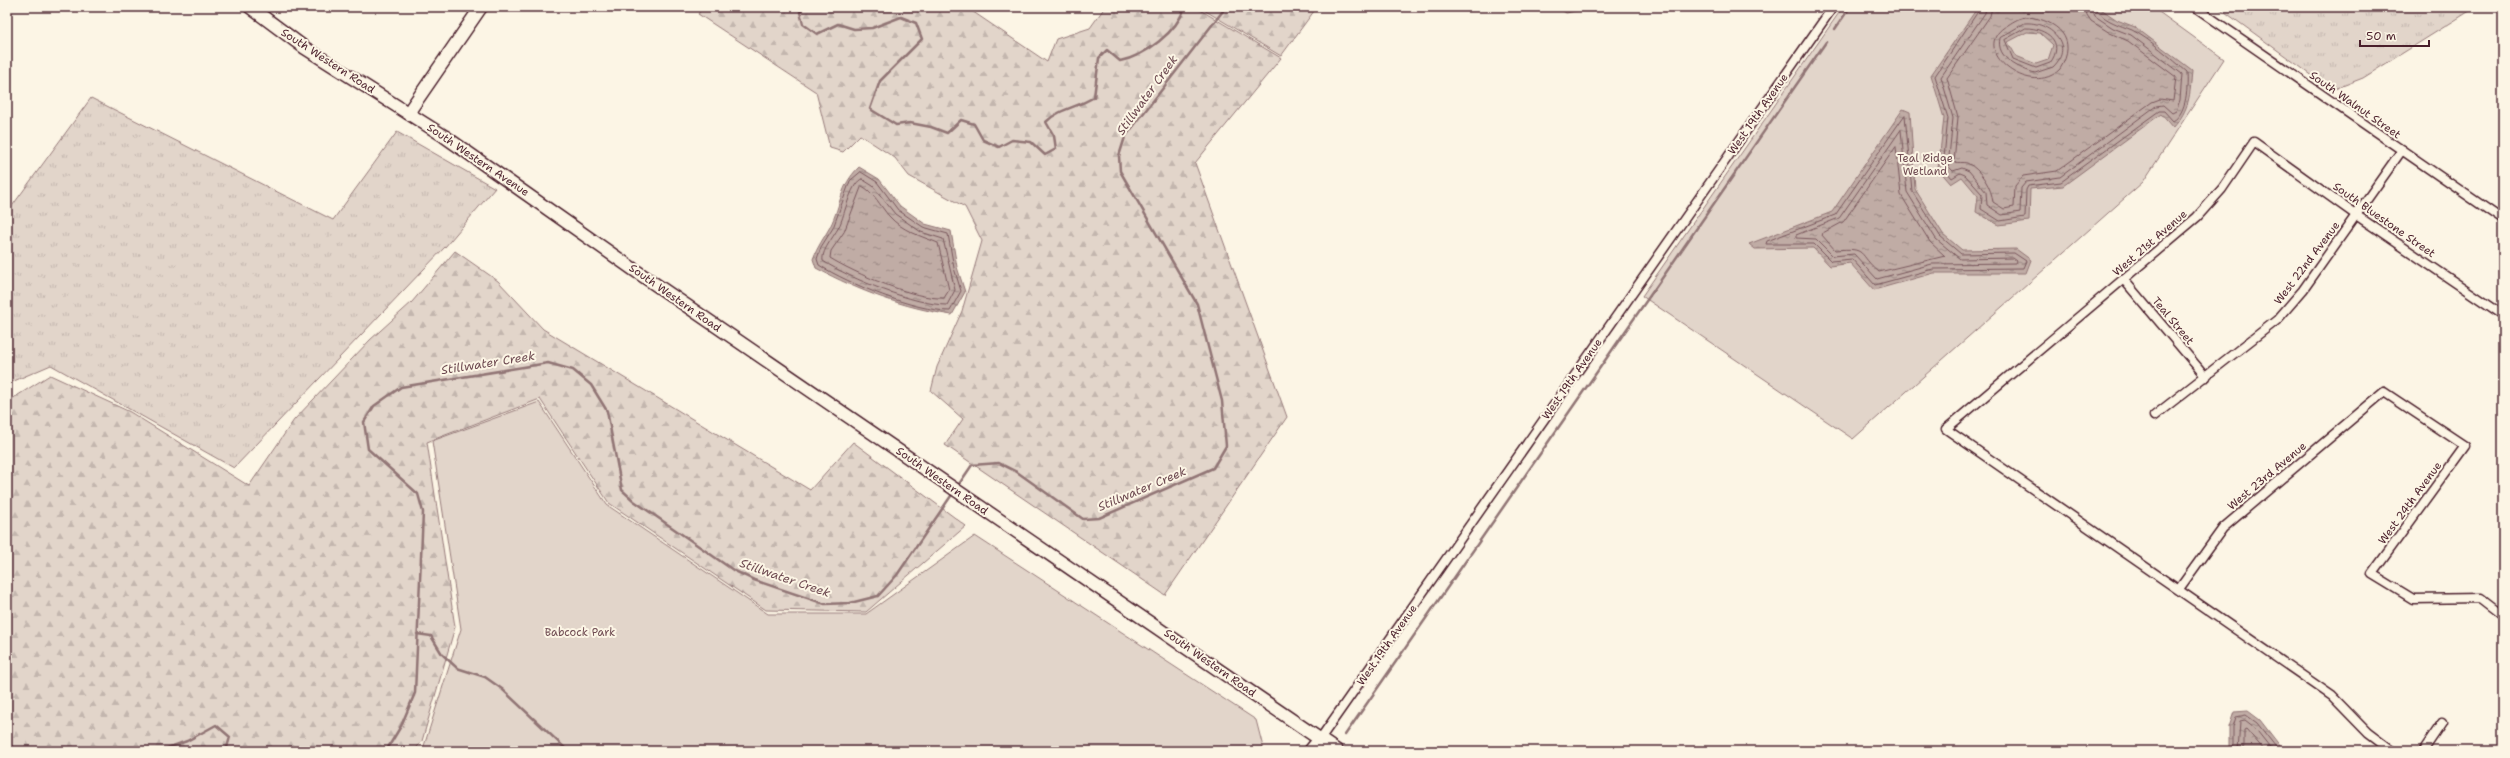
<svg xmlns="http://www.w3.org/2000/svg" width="2510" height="758" font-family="'Shantell Sans',sans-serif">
  <defs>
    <pattern id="grass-tufts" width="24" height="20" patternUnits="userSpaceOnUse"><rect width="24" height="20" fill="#e2d5ca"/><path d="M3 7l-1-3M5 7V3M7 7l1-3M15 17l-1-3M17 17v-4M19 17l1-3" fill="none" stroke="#c3b6ae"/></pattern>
    <pattern id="forest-firs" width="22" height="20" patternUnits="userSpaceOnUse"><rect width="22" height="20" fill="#e2d5ca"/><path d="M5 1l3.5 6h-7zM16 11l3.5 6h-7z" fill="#c3b6ae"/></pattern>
    <pattern id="water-ripples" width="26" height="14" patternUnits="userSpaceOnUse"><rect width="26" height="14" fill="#c0aca5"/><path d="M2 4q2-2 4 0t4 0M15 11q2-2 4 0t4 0" fill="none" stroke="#9e8b87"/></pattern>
  </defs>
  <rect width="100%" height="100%" fill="#fcf5e5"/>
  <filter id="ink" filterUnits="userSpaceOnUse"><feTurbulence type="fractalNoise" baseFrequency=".025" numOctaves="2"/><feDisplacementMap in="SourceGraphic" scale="8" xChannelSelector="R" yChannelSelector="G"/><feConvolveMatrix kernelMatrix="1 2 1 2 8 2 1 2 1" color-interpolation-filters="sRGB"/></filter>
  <g filter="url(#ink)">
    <g fill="url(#grass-tufts)" stroke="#967a7a">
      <polygon points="2218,7 2476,7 2363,78 2332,90"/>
      <polygon points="91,98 333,220 397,132 495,188 445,247 234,468 51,365 7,384 7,213"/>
    </g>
    <g fill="url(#forest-firs)" stroke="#967a7a">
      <polygon points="703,7 966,7 1047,62 1056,39 1090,28 1105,7 1195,7 1281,58 1195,163 1287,417 1165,595 945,445 963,419 931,391 937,367 962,311 982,241 965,207 909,176 895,158 860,135 843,152 830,148 816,92 698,14"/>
      <polygon points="1199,7 1317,7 1281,56"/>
      <polygon points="1557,7 1595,7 1566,13"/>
      <polygon points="455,251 498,281 543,329 810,490 853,442 966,526 866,612 766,610 609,503 540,399 427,442 455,627 422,741 414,751 7,751 7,402 50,375 130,412 249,486 294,420 370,340 412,302"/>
    </g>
    <g fill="#e2d5ca" stroke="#967a7a">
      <polygon points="1843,7 2152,7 2224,59 2143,182 1853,439 1642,296"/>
      <polygon points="539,402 607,505 768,614 866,614 975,536 1256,720 1264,751 420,751 424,746 461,629 432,441"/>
    </g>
    <g fill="url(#water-ripples)" stroke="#917474" fill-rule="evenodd">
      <path d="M1978,7H2098L2117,20L2135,27L2192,70C2190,95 2190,109 2173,128L2161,114L2063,186L2030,189L2029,221L1999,225L1976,212L1978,196L1962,177L1951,184L1938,169L1944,118L1931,75ZM2027,32L2040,33L2053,45L2048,60L2036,64L2016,56L2008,42Z"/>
      <polygon points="1903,109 1910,112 1915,189 1943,234 1962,250 2016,249 2031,260 2026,273 1934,273 1874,290 1850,263 1830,266 1813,248 1755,249 1749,244 1832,212"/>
      <path d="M859,167L879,179L900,206L925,224L951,231L957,267L965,292L952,315C904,308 859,291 816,268L813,259C817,247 824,238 830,227C842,203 839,187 859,167Z"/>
      <polygon points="2248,711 2260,720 2284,751 2229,751 2229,727 2234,712"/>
    </g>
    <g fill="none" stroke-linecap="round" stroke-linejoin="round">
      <g stroke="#79575c" stroke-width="1">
        <path d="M1981,7L1935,76L1948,118L1943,167L1952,178L1960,173L1965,175L1982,194L1981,209L2000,221L2025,217L2026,190L2028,186L2061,182L2159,111H2164L2173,121C2187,113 2188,86 2187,72C2172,59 2150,39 2132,30C2122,26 2098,19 2096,7"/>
        <polyline points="1986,7 1985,13 1941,77 1953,118 1948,166 1953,171 1962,168 1969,171 1986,192 1987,205 2002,215 2020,212 2021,188 2026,182 2060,177 2156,106 2163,105 2172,113 2176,111 2180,100 2182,74 2131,35 2113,28 2095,16 2091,7"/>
        <path d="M1992,7L1990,16L1947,78L1958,117L1954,162C1958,163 1963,162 1967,163C1981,169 1992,189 1993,202L2004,209L2014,207L2015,186L2023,176L2057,171L2152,102L2160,99L2173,101L2176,77L2128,41L2110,33L2091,21L2087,15L2085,7"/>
        <path d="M2028,17C2057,20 2079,39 2060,69C2031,100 1965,48 2008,25C2014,21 2020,17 2028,17Z"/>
        <path d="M2025,23C2049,21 2076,45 2053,67L2035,73C2020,69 1995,58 2000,38Z"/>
        <path d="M2026,28C2046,28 2066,42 2050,63L2036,68L2013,59L2005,40Z"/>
        <polygon points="1905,115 1912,191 1940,236 1961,254 2014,253 2026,261 2023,268 1933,269 1875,285 1852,259 1831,261 1814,244 1766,244 1767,241 1835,215"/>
        <polygon points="1901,130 1907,192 1936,239 1960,259 2013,258 2017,261 2016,263 1932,264 1877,279 1854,254 1833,256 1816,239 1796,238 1796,235 1839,218"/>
        <path d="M1896,147L1901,195L1930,242L1945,256L1879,272C1857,254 1869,247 1835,250L1821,234L1843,222Z"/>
        <path d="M861,172L877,182L898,210L923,227L948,234L954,268L961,291L950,311C915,311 849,284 819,265L817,259L821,247L833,228L850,181Z"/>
        <path d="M862,179L873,186L895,214L921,232L943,239L955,290L947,305C915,305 851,279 823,261C821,249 837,234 841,222C845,212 852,181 862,179Z"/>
        <path d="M862,186C874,192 880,206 889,216C902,231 921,236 938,243L949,290L944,298C916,300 854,273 830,258L831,251L844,232Z"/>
        <polyline points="2233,751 2233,727 2236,717 2246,715 2257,723 2279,751"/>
        <polyline points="2238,751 2240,721 2245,720 2254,727 2273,751"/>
        <polyline points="2244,751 2244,730 2246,729 2265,751"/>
      </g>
      <g stroke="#917474" stroke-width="2.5">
        <path d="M804,7L800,12L803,24L817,34L838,24L854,29L872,28L901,17L916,23L922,39L880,81L870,109L896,125L910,123L931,127L947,133L961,120L974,124L983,140L999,147L1012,140L1031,142L1045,155L1056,149L1054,136L1046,122C1060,108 1077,108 1094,97L1099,58L1107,50L1120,61C1145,56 1177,32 1185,7"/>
        <polyline points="1220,7 1224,9"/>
        <polyline points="1835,29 1850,7"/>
        <polyline points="957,487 972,465 999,463 1017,472 1083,519 1099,518 1213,468 1226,446 1222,401 1197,304 1120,171 1119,156 1125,137 1226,7"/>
        <polyline points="417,634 431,636 442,654 457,668 485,677 502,689 568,751"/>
        <polyline points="1345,735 1826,42"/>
        <polyline points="159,751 187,741 216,725 230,737 226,751"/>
        <polyline points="386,751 401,726 415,693 423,512 418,494 368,449 364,422 374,406 401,387 548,363 573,370 591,385 607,411 622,490 634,501 733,570 754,580 825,604 850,603 878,596 897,575 953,493"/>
      </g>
      <defs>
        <g id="street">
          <polyline points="2195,7 2503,220"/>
          <polyline points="2124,280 2206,377"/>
          <polyline points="2154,416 2277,320 2303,290 2402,150"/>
          <polyline points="2179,589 2223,528 2384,392 2465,446 2372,574 2413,599 2481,598 2503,615"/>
          <polyline points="1320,739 1833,7"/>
          <polyline points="2392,751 2368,733 2332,696 1946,429 2197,217 2222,189 2254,142 2356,215 2503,315"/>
          <polyline points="2423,751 2442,723"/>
        </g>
        <g id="secondary">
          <polyline points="250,7 305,48 444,136 633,269 1337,751"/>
          <polyline points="408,113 481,7"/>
          <polyline points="1310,751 1320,739"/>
        </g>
      </defs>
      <use href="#street" stroke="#4a1f2b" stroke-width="11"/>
      <use href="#secondary" stroke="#4a1f2b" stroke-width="15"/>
      <use href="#street" stroke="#fcf5e5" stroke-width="8"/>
      <use href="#secondary" stroke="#fcf5e5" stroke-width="12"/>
    </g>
  </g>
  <g text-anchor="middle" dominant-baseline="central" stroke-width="4" stroke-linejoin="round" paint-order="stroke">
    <g font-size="11" fill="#4a1f2b" stroke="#fcf5e5">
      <text transform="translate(328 61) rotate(33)">South Western Road</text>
      <text transform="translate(2355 105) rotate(35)">South Walnut Street</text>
      <text transform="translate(1758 114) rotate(-55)">West 19th Avenue</text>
      <text transform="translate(478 160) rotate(34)">South Western Avenue</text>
      <text transform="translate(2384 220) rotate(35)">South Bluestone Street</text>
      <text transform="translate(2150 243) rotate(-41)">West 21st Avenue</text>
      <text transform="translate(2307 263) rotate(-53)">West 22nd Avenue</text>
      <text transform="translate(675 298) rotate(35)">South Western Road</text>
      <text transform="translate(2173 321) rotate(50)">Teal Street</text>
      <text transform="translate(1572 379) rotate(-55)">West 19th Avenue</text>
      <text transform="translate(2267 476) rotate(-40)">West 23rd Avenue</text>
      <text transform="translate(942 481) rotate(35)">South Western Road</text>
      <text transform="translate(2410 503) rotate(-54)">West 24th Avenue</text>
      <text transform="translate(1387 645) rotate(-55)">West 19th Avenue</text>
      <text transform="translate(1210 663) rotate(35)">South Western Road</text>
    </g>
    <g font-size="11" fill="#704c53" stroke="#fcf5e5">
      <text x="1925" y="158">Teal Ridge<tspan x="1925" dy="13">Wetland</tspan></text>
      <text x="580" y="632">Babcock Park</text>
    </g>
    <g font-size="12" font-style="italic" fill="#6d4950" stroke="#fcf5e5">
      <text transform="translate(1147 95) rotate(-54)">Stillwater Creek</text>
      <text transform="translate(488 363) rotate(-9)">Stillwater Creek</text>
      <text transform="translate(1142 489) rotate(-23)">Stillwater Creek</text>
      <text transform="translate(785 578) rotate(19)">Stillwater Creek</text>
    </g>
  </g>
  <rect width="2510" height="758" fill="none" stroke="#fcf5e5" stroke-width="24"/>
  <rect x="12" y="12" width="2486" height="734" fill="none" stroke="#4a1f2b" stroke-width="1.5" filter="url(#ink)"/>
  <path d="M2360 40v6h69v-6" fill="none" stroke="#4a1f2b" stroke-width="2"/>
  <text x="2366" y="40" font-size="12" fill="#4a1f2b" stroke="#fcf5e5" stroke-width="3" paint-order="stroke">50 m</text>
</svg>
